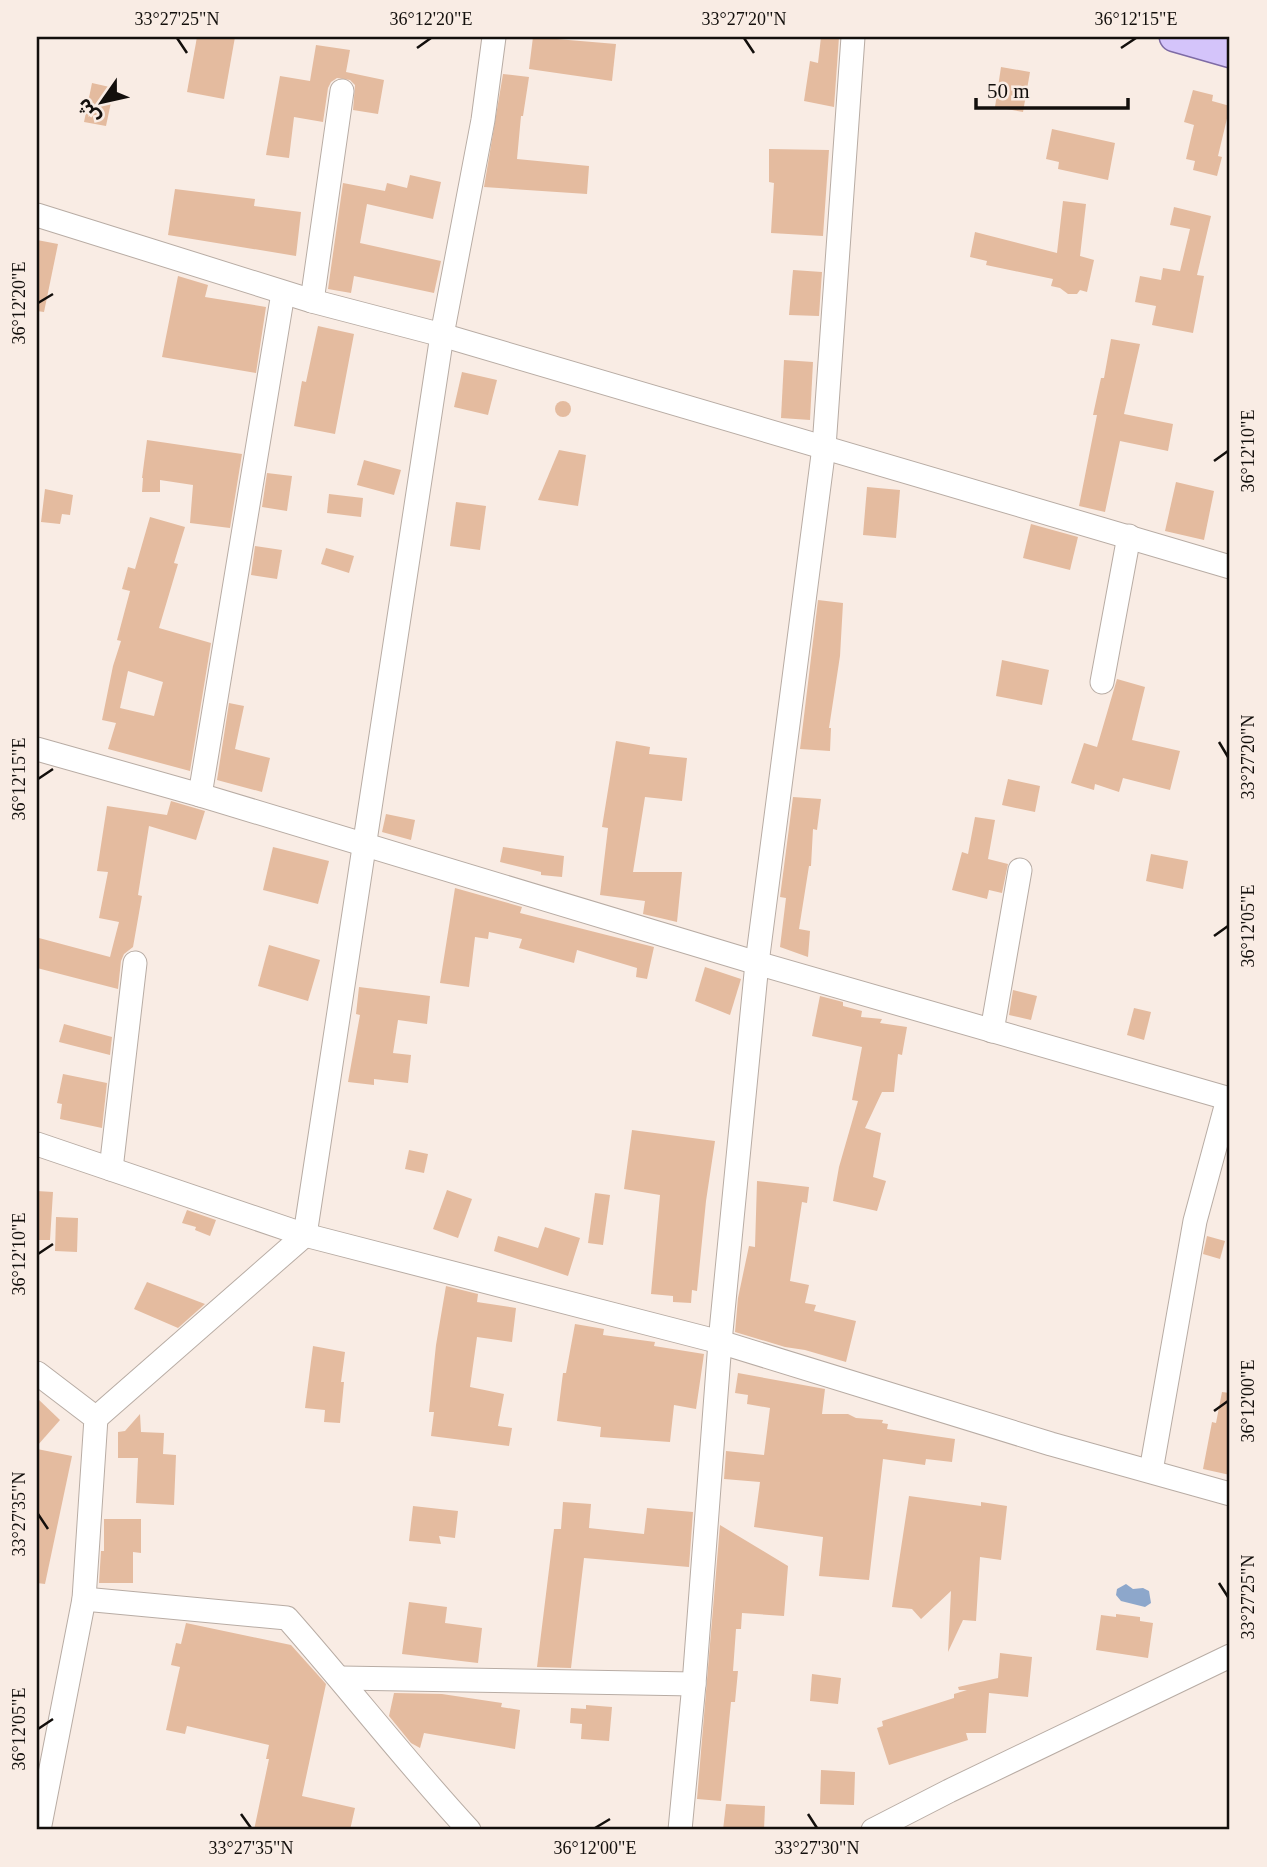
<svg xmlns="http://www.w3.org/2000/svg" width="1267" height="1867" font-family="'Times New Roman','Noto Sans Arabic',serif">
  <rect width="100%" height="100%" fill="#f9ece4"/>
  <polygon fill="#8da7cb" points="1126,1584 1133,1589 1143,1588 1149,1591 1151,1603 1145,1607 1121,1601 1116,1595 1117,1589"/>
  <g fill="#e4bb9f" fill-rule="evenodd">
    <polygon points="197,37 235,37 224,99 187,92"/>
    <polygon points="533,37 616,44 612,81 529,69"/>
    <polygon points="821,37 839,37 834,107 804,101 810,61 818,63"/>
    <polygon points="316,45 350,50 346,72 384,80 378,114 353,110 355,85 350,80 337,78 331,82 328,88 323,122 294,117 289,158 266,155 280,76 310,81"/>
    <polygon points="1001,67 1030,72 1023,112 995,107"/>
    <polygon points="503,74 529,77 523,116 521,116 517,159 589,166 587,194 484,187"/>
    <polygon points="92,83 114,88 106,126 84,122"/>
    <polygon points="1193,90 1213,95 1212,101 1230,106 1218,156 1222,157 1217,176 1193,170 1195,161 1186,159 1194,125 1184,122"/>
    <polygon points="1052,129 1115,143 1108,180 1058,169 1059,162 1046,159"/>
    <polygon points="769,149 829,150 823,236 771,233 774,183 769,182"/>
    <polygon points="410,175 441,182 433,219 367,204 360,243 441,261 434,293 354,276 351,293 328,289 343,183 385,191 387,183 407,188"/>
    <polygon points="175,189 255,199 254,206 301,212 296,256 168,235"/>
    <polygon points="1063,201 1086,204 1080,256 1094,260 1087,292 1080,290 1077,294 1068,294 1060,288 1051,286 1053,279 986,265 987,261 970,257 975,232 1057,253"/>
    <polygon points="1174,207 1211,216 1197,275 1204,276 1193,333 1152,325 1156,306 1135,302 1140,276 1161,280 1163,268 1180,271 1190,229 1170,225"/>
    <polygon points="37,240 58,244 44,312 37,311"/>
    <polygon points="793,270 822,272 819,316 789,315"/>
    <polygon points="178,276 208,285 205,297 266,307 256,373 162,357"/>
    <polygon points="318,326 354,334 335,434 294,426 302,381 306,382"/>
    <polygon points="1111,339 1140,344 1124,414 1173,424 1168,451 1120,441 1105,512 1079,506 1097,415 1093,415 1101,378 1104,378"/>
    <polygon points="784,360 813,362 810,420 781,418"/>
    <polygon points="462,372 497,380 488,415 454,407"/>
    <circle cx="563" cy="409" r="8"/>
    <polygon points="147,440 242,454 230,528 190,523 193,485 160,480 160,492 142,492 143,478 142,478"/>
    <polygon points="559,450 586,455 578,506 538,500"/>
    <polygon points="364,460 401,470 394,495 357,485"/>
    <polygon points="267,473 292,476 287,511 262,507"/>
    <polygon points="1176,482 1214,491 1204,540 1165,531"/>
    <polygon points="867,487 900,490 896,538 863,535"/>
    <polygon points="45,489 73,495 70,515 62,514 60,524 41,522"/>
    <polygon points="329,494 363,498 361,517 327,513"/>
    <polygon points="456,502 486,506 480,550 450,546"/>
    <path d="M150,517L185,527L174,563L178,564L159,628L211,643L190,771L108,749L116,723L102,720L113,666L121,641L117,640L130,591L122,589L128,567L135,569ZM128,671L163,682L154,716L120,708Z"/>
    <polygon points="1031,524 1078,537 1070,570 1023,558"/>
    <polygon points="255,546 282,550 277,579 251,575"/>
    <polygon points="326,548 354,556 349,573 321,564"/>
    <polygon points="818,600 843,603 840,656 829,728 831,728 830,751 800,749"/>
    <polygon points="1002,660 1049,670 1042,705 996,696"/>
    <polygon points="1117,679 1145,687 1132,740 1180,751 1170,790 1123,778 1119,792 1095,784 1094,790 1071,783 1084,743 1097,747"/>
    <polygon points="229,703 244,706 235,749 270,758 262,792 217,780"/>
    <polygon points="616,741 650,747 649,754 687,758 682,801 645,797 633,872 682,872 677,922 643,914 645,901 600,895 608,828 602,827"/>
    <polygon points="1008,779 1040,786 1035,812 1002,805"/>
    <polygon points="793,797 821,799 817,830 813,829 811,866 809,866 799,929 810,931 808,957 780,947 786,898 780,897"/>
    <polygon points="171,801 205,811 196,840 149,826 138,895 142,896 133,947 124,954 121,961 118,989 37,968 39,938 110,957 119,922 99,918 108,872 97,871 107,806 167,815"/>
    <polygon points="386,814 415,820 411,840 382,832"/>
    <polygon points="975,817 995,820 988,859 1008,864 1002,893 989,890 987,899 952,890 962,852 968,854"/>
    <polygon points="273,847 329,861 318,904 263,890"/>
    <polygon points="503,847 564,856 562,877 541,875 541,872 500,862"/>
    <polygon points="1151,854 1188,861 1183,889 1146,881"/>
    <polygon points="455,888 522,907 520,913 654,947 647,979 636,977 637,968 577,950 574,963 519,948 522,939 489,932 488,939 475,937 469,987 440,983"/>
    <polygon points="269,945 320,960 308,1001 258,986"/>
    <polygon points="705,967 741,979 730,1015 695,1001"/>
    <polygon points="359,987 430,996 427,1024 398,1020 393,1053 411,1055 408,1083 374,1079 374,1085 348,1082 360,1015 356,1014"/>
    <polygon points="1013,990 1037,996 1031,1020 1009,1015"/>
    <polygon points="820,996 843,1002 843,1006 862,1011 861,1017 882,1019 880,1023 907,1027 902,1055 898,1054 894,1092 882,1092 865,1128 881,1133 873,1177 886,1181 877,1211 833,1201 839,1167 858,1101 852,1100 862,1047 812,1036"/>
    <polygon points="1134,1008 1151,1012 1144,1040 1127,1035"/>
    <polygon points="64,1024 112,1037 110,1055 59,1042"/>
    <polygon points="63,1074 107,1083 102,1128 60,1119 62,1104 57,1103"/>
    <polygon points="632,1130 715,1141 706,1201 697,1291 692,1290 691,1303 673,1302 673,1296 651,1294 660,1195 624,1189"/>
    <polygon points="409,1150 428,1154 424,1173 405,1169"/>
    <polygon points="757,1181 809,1187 807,1203 802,1202 790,1281 809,1285 805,1303 816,1305 814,1311 856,1321 846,1362 805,1350 785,1347 735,1332 738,1298 749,1246 755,1247"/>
    <polygon points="447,1190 472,1199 458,1238 433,1229"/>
    <polygon points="37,1191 53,1192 50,1240 37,1240"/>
    <polygon points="595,1193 610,1195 603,1245 588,1243"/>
    <polygon points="187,1210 216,1220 210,1236 195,1230 196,1227 182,1223"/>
    <polygon points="56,1217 78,1218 77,1252 55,1251"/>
    <polygon points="545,1227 580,1238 568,1276 494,1251 498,1236 538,1248"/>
    <polygon points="1207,1236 1225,1241 1220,1259 1203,1254"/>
    <polygon points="147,1282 205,1304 178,1328 134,1309"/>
    <polygon points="446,1286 478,1294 477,1302 516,1308 512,1342 477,1337 470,1387 504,1394 498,1426 512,1428 509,1446 431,1436 434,1412 429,1412 436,1345"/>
    <polygon points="575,1324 604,1329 603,1335 655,1342 654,1346 704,1354 696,1409 674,1405 670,1442 600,1437 601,1427 557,1421 563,1373 566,1373"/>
    <polygon points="313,1346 345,1352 341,1382 344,1382 340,1423 324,1422 325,1410 305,1408"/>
    <polygon points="738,1373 825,1389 822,1414 848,1414 856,1418 883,1420 882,1423 888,1424 887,1429 955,1439 952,1462 926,1459 925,1465 883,1459 869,1580 819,1576 823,1537 754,1527 760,1482 724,1479 726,1451 764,1455 770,1408 747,1404 748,1395 735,1393"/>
    <polygon points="1222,1392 1230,1393 1230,1475 1203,1469 1212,1422 1216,1423"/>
    <polygon points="37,1398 60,1420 37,1446"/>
    <polygon points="140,1414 141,1432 164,1433 163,1454 176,1455 174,1505 136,1503 138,1458 118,1458 118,1432 125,1431"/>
    <polygon points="37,1449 72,1456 45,1584 37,1583"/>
    <polygon points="909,1496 981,1506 981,1502 1007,1506 1001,1560 980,1557 976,1621 963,1620 948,1652 951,1591 921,1619 912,1609 892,1607"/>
    <polygon points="563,1502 591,1504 589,1528 644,1534 647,1508 693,1512 689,1567 584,1558 571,1668 537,1667 554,1529 561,1529"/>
    <polygon points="413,1506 458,1511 455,1538 439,1536 441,1544 409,1541"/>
    <polygon points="104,1519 141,1519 141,1553 133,1552 133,1583 99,1583 101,1551 104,1551"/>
    <polygon points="720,1525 788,1566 784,1616 742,1613 741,1629 736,1629 733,1671 738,1671 735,1702 731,1702 721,1801 697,1799"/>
    <polygon points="409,1602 447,1607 445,1623 482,1628 478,1663 402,1654"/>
    <polygon points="1116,1614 1140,1617 1140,1621 1153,1623 1148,1658 1096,1650 1101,1615 1116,1617"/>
    <polygon points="186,1623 291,1645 326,1684 302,1796 355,1808 350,1830 254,1830 269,1759 266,1759 269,1745 187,1726 185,1734 166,1730 180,1667 171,1665 176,1643 181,1644"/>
    <polygon points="1000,1653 1032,1657 1028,1697 989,1693 986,1733 966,1733 968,1740 889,1765 877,1728 883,1726 882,1721 954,1698 954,1694 967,1690 959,1690 958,1687 998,1678"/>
    <polygon points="812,1674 841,1678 838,1704 810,1701"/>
    <polygon points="394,1693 442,1694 502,1703 501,1707 520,1710 515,1749 424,1733 420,1748 411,1743 389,1716"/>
    <polygon points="586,1705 612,1707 609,1741 581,1739 582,1724 570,1723 571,1708 586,1709"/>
    <polygon points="821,1770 855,1772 854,1805 820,1804"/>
    <polygon points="726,1804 765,1806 764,1830 723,1830"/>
  </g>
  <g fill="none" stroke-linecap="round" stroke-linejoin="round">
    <defs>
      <g id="minor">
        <polyline points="37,215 312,301 442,335 1230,567"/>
        <polyline points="312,301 342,91"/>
        <polyline points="1102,682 1129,536"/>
        <polyline points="37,749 200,795 757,963 1230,1099"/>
        <polyline points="200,795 283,293"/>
        <polyline points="992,1031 1020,870"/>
        <polyline points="37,1144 305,1235 720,1342 1051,1444 1230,1494"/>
        <polyline points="111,1169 135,963"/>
        <polyline points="37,1373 96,1418 84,1599 39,1830"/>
        <polyline points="96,1418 305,1235 442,335 483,120 494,37"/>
        <polyline points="1151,1471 1195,1221 1228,1099"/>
        <path d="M84,1599L287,1618C349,1688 406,1762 469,1830"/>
        <polyline points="341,1678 694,1684"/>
        <polyline points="680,1830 694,1684 720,1342 757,963 824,447 853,37"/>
        <polyline points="873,1830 949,1791 1230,1656"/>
      </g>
      <polyline id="major" points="1174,37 1230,53"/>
    </defs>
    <use href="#minor" stroke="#b8aca4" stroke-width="25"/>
    <use href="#major" stroke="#7e6ba5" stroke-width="31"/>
    <use href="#minor" stroke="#fff" stroke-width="23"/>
    <use href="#major" stroke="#d4c4fa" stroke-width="28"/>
  </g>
  <path fill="none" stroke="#130f0c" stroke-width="2.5" d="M177,38L187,53M744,38L754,53M417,48L431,38M1121,48L1136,38M38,303L53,294M1214,461L1228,451M1219,742L1228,757M38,779L53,769M1214,936L1228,926M38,1254L53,1244M1214,1411L1228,1401M38,1514L48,1529M1219,1583L1228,1597M38,1729L53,1719M241,1814L251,1828M808,1814L817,1828M595,1828L610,1819"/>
  <rect width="1267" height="1867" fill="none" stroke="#f9ece4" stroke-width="77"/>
  <g transform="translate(102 102) rotate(236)" stroke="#f9ece4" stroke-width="5" paint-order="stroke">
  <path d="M0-5L12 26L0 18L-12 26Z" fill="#130f0c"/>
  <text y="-10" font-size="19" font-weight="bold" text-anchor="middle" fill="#130f0c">ش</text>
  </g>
  <path d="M976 98v10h152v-10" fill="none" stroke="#130f0c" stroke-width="3.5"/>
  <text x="987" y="98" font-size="21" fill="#130f0c" stroke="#f9ece4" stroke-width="5" paint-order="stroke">50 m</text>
  <rect x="38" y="38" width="1190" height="1790" fill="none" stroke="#130f0c" stroke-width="2.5"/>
  <g font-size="18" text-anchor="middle" fill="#130f0c">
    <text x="177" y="25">33°27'25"N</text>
    <text x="431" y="25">36°12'20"E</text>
    <text x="744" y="25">33°27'20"N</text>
    <text x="1136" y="25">36°12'15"E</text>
    <text transform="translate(19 303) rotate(-90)" y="6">36°12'20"E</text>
    <text transform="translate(1248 451) rotate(-90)" y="6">36°12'10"E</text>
    <text transform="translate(1248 757) rotate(-90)" y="6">33°27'20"N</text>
    <text transform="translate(19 779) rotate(-90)" y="6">36°12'15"E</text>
    <text transform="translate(1248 926) rotate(-90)" y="6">36°12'05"E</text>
    <text transform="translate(19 1254) rotate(-90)" y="6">36°12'10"E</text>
    <text transform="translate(1248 1401) rotate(-90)" y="6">36°12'00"E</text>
    <text transform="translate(19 1514) rotate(-90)" y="6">33°27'35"N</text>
    <text transform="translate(1248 1597) rotate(-90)" y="6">33°27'25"N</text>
    <text transform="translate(19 1729) rotate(-90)" y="6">36°12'05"E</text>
    <text x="251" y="1854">33°27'35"N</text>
    <text x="595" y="1854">36°12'00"E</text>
    <text x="817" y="1854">33°27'30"N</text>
  </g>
</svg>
